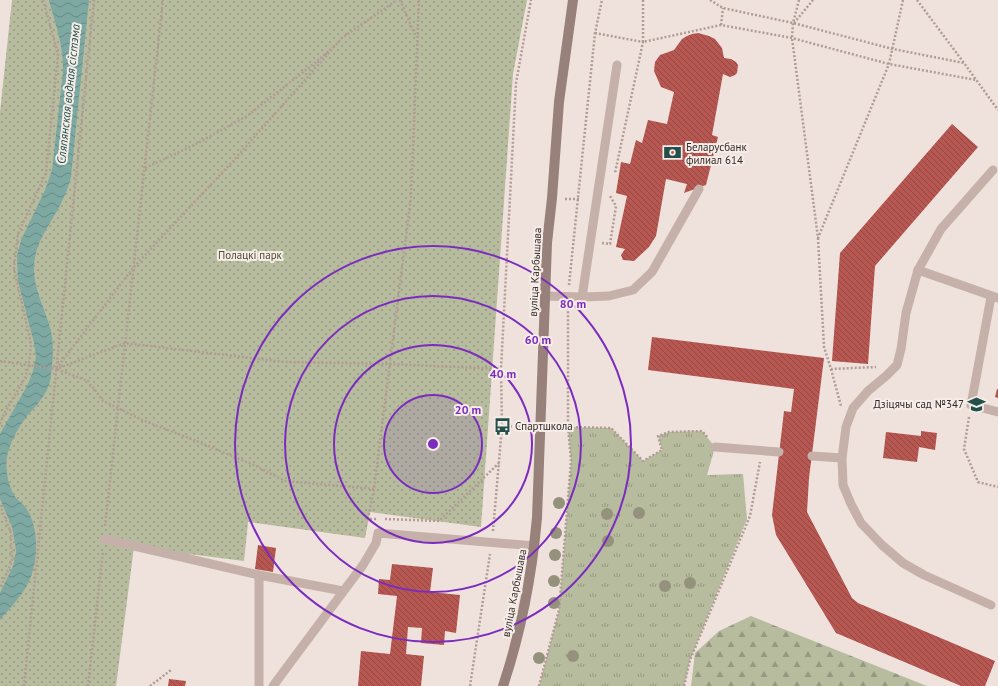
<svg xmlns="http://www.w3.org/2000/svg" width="998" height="686" font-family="'PT Sans',sans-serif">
  <defs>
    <pattern id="grass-tufts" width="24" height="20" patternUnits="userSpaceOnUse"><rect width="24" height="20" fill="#b7bc9e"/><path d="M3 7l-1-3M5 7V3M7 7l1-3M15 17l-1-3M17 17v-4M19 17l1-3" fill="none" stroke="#959981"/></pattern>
    <pattern id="forest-firs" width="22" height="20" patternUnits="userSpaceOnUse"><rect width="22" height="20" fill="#b7bc9e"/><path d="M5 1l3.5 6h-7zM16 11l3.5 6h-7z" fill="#959981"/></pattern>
    <pattern id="park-dots" width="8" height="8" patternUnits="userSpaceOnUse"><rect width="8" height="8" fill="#b7bc9e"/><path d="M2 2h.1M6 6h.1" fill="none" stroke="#959981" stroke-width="1.8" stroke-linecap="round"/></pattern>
    <pattern id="water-waves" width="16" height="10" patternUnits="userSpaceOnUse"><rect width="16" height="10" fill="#7ea8a2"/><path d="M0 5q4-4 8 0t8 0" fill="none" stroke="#688984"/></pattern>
    <pattern id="building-back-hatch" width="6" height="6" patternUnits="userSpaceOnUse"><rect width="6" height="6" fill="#b75751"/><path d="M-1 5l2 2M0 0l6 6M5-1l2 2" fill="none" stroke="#954843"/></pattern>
  </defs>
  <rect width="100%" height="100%" fill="#efe2dc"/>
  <polygon fill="url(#grass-tufts)" points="568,427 611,428 643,461 662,450 658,436 669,432 702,431 715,447 707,475 743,474 747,519 690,660 684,686 539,686 559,610 571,461"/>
  <polygon fill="url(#forest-firs)" points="751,616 927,686 691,686 695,653 719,631"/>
  <polygon fill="url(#park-dots)" points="12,0 527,0 513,74 481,527 370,512 365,538 248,522 244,561 134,547 116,686 0,686 0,112"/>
  <path fill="url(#water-waves)" d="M49,0H89L71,177C69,184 67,191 64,197C54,221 35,239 34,266C33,286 43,305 49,324C55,342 53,362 50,381C47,395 36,406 27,416C18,428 10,442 7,457C5,468 8,485 14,495C17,500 22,503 26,508C41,529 38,569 25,589C18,600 8,610 0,620V593L13,566L16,552L15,543L12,527L0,499V434L28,384L33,371L36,357L34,343L18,281L17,256L21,240L45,190L52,170L63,71C64,47 55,23 49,0Z"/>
  <g fill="url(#building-back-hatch)">
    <polygon points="698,33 709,36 715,39 722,48 724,58 731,59 736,62 738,65 737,73 735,75 730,77 723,74 712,135 718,137 706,185 684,193 687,184 666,179 656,236 649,247 634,261 623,260 621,255 625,249 616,247 627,196 616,193 621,162 630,164 636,140 642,143 648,120 667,124 674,92 661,87 654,71 655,62 660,55 674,50 682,39 687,36 692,34"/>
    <polygon points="952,124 978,147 875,266 868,364 832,361 840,253"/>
    <polygon points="652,337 824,358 809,478 807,512 852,598 858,603 995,661 985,686 961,686 836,633 776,535 772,515 784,411 791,412 794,389 648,370"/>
    <polygon points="997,389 998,389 998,398 995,397"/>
    <polygon points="921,431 937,433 935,450 919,447 917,462 883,458 886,432 921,436"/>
    <polygon points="258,545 276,548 273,572 255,569"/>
    <polygon points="392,564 433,568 430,592 460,595 456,633 445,631 444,645 421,643 422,628 408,627 406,654 424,656 421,686 358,686 361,651 390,654 397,596 378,594 379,579 390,580"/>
    <polygon points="169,679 186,681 185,686 168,686"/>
  </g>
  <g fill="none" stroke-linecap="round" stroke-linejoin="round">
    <g stroke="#b19b94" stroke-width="2.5" stroke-dasharray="2 2" stroke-linecap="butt">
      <polyline points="400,0 416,37"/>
      <polyline points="643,0 643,42 721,25 792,38 889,64 976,80"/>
      <polyline points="710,0 723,8 793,23 893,49 964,63 998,110"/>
      <polyline points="799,0 793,23 792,38 818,238 889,64 903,0"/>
      <polyline points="917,0 964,63"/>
      <polyline points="794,23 813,0"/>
      <polyline points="721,25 723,8"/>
      <polyline points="595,33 643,42 615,173"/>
      <polyline points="145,168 196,144 247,116 316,62 333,47"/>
      <polyline points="565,199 579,199"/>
      <polyline points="818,238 824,347 831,369 876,367"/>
      <polyline points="602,243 610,244 616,206 610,196"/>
      <polyline points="569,285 595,33 602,0"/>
      <polyline points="0,361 56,369 125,343 284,362 390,364 501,369"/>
      <polyline points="831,369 841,406"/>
      <polyline points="969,417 964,449 978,482 998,487"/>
      <polyline points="0,424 5,412 25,378 29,365 31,344 14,268 18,234 46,173 58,54 43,0"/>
      <polyline points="502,426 528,427"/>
      <polyline points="568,427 611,428 643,461 662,450 658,436 669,432 702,431 708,438"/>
      <polyline points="374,489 285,481 256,466 194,440 142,420 118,408 103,401 88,381 56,369 133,268 233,161 342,38 397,0"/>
      <polyline points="0,505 11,533 12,561 0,588"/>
      <polyline points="376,519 368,519 374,489 411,197 419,0"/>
      <polyline points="385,519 439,521 499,463"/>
      <polyline points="105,526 163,0"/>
      <polyline points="493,531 502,426 501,369 516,83 531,0"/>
      <polyline points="24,686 94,0"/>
      <polyline points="88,686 103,551"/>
      <polyline points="150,686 171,670"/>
      <polyline points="470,686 490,554"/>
      <polyline points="539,686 559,610 571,461 568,427 568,308"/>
      <polyline points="684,686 690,660 750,516 760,462"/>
    </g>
    <g stroke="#c5b1a9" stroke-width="9">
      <polyline points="918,270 998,298"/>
      <polyline points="545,296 582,297 609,296 633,290 652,272 699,189"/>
      <polyline points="582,297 617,65"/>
      <polyline points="991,297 971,405 998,412"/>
      <polyline points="715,447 779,452"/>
      <polyline points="812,456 842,458"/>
      <polyline points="104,539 259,575"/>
      <polyline points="991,605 924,575 903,563 882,545 861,523 851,504 843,485 842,458 846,427 853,408 868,391 886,376 897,365 901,349 906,313 918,270 941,229 993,170"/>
      <polyline points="259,686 259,575 343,591"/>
      <polyline points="273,686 363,565 376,543 378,533 535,546"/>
    </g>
    <path stroke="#98807b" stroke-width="10" d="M503,686C521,632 532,575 537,518L547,243L552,198L559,102L573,0"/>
  </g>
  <g fill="#94917d">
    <circle cx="559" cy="503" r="6"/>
    <circle cx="639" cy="513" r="6"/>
    <circle cx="607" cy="514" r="6"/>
    <circle cx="556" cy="533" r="6"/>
    <circle cx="608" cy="541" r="6"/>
    <circle cx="555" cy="555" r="6"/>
    <circle cx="554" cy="581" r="6"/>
    <circle cx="690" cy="583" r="6"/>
    <circle cx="665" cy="586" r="6"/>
    <circle cx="554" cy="603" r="6"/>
    <circle cx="573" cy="656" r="6"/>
    <circle cx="539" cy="658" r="6"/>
  </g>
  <circle cx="433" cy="444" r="49" fill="#7b2cbf" fill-opacity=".12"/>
  <g fill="none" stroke="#7b2cbf" stroke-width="2">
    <circle cx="433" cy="444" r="49"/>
    <circle cx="433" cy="444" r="99"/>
    <circle cx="433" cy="444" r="148"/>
    <circle cx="433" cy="444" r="198"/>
  </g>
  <defs>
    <symbol id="bank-bare" viewBox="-9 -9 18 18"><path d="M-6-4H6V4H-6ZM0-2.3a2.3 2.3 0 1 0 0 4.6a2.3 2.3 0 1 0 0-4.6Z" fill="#23504a" stroke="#f7ede8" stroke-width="2.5" paint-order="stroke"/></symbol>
    <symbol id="school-bare" viewBox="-9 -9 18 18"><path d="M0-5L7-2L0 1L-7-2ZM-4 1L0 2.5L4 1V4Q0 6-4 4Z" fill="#23504a" stroke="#f7ede8" stroke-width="2.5" paint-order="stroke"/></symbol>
    <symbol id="bus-bare" viewBox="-9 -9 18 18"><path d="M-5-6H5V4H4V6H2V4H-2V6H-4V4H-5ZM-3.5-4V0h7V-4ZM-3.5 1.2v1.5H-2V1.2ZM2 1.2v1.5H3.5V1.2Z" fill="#23504a" stroke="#f7ede8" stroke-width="2.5" paint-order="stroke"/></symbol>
  </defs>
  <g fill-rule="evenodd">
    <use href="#bank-bare" x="660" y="140" width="25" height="25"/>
    <use href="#school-bare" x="964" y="392" width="25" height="25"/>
    <use href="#bus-bare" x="490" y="414" width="25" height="25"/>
  </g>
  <g text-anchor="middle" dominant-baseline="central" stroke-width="4" stroke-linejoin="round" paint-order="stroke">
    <g font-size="11" fill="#332a28" stroke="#f7ede8" text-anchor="start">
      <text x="686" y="147">Беларусбанк<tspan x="686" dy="13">филиал 614</tspan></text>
      <text x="964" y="404" text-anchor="end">Дзіцячы сад №347</text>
      <text x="515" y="426">Спартшкола</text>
    </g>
    <g font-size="11" fill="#494e2f" stroke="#f7ede8">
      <text x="250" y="255">Полацкі парк</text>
    </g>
    <g font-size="11" fill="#332a28" stroke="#f7ede8">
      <text transform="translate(535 272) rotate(-87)">вуліца Карбышава</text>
      <text transform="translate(514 593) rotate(-79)">вуліца Карбышава</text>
    </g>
    <g font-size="12" font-style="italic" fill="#23504a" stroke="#f7ede8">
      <text transform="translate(68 94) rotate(-84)">Сляпянская водная сістэма</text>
    </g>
  </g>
  <circle cx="433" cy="444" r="6" fill="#7b2cbf" stroke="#f7ede8" stroke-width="2"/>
  <g font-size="12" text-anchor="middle" font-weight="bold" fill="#7b2cbf" stroke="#f7ede8" stroke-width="4" stroke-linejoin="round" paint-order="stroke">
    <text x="573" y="308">80 m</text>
    <text x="538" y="344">60 m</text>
    <text x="503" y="378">40 m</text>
    <text x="468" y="414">20 m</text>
  </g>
</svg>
